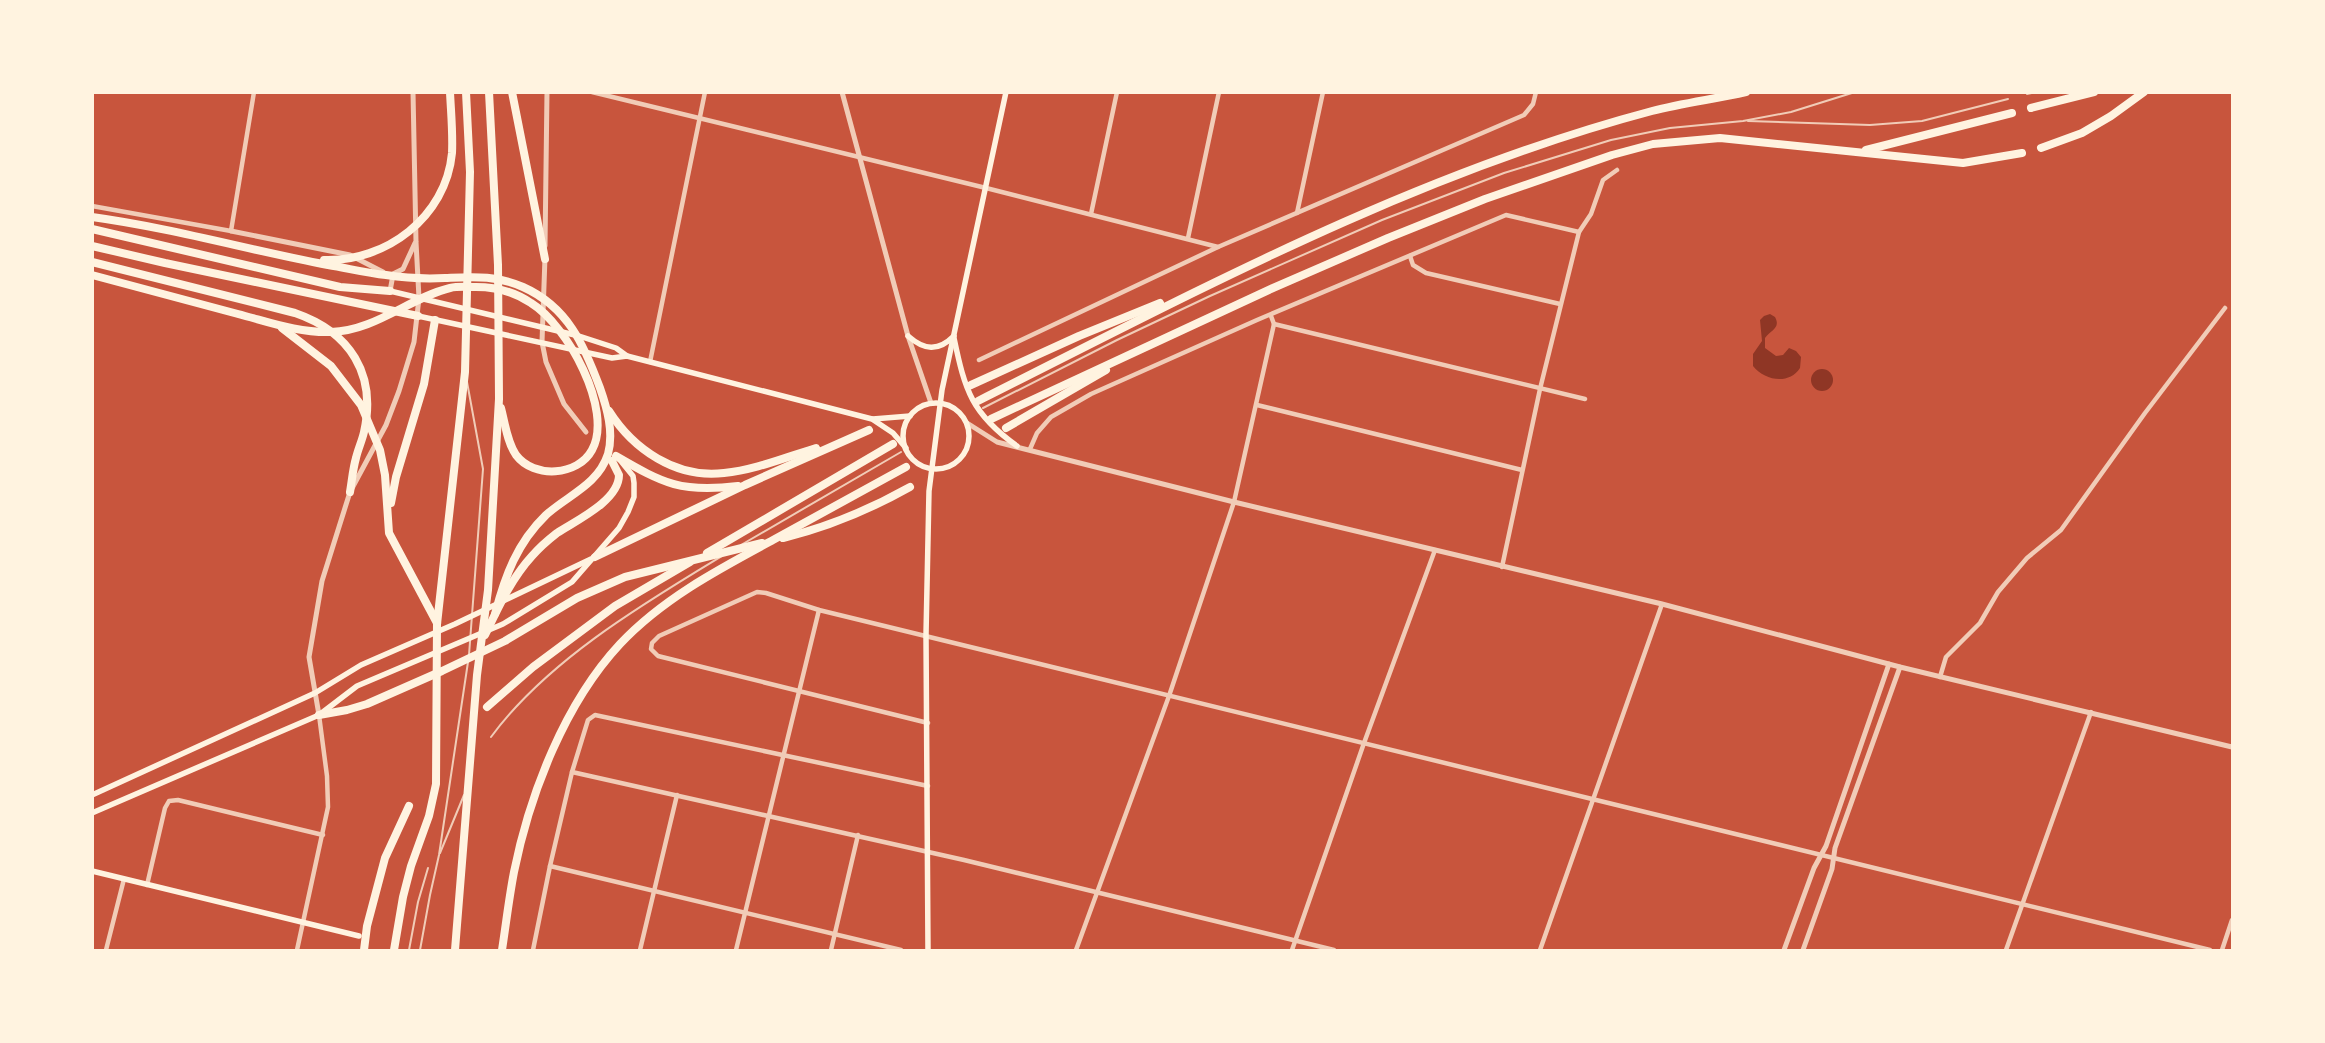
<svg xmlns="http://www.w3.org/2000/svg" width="2325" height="1043" font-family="'Golos Text',sans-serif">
  <rect width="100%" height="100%" fill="#c8553d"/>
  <g fill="#8f3625">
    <path d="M1770,314L1775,317C1781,328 1771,330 1765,338V348L1776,356L1783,355L1789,348L1796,351L1801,357L1800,368C1789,385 1765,381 1753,366V354L1762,341L1760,320L1764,316Z"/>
    <circle cx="1822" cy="380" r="11"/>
  </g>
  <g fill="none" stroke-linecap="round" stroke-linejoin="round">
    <g stroke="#f1ccb7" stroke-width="2">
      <polyline points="2027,94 2037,92"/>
      <polyline points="1748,121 1870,125 1922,121 2008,99"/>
      <polyline points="467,382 483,469 469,655"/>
      <polyline points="983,408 1117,340 1210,296 1382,220 1504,173 1611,140 1670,128 1743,121 1791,112 1855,92"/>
      <polyline points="741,545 901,452"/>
      <path d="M491,737C547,661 641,605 722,556"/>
      <polyline points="440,853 464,795"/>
      <polyline points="409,950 418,902 428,868"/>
      <polyline points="420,950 430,895 439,855 468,662"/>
    </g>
    <g stroke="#f1ccb7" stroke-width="4.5">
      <polyline points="592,92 986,188 1218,247"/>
      <polyline points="92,206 231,231 254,92"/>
      <polyline points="1297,213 1323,92"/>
      <polyline points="1091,214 1117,92"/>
      <polyline points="1188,238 1219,92"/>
      <polyline points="1410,256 1413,265 1426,273 1560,304"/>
      <polyline points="1274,324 1585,399"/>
      <polyline points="979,360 1218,247 1524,115 1533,104 1536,92"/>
      <polyline points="650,362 705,92"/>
      <polyline points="1257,405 1522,470"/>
      <polyline points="1030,449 1037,433 1051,417 1091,394 1257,320 1506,215 1579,232"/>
      <polyline points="1502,567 1540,389 1579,232 1591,214 1603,180 1617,170"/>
      <polyline points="1940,677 1946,657 1980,623 1998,592 2027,558 2061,530 2145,413 2225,308"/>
      <polyline points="928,723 658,656 651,649 652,643 659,636 757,592 766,593 819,610 2210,950"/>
      <polyline points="572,772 964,860 1334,950"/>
      <polyline points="550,866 901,950"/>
      <polyline points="147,885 165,808 169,801 178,800 323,835"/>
      <polyline points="106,950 124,879"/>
      <polyline points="297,950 328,807 327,776 319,715"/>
      <polyline points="533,950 550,866 572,772 588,720 595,715 928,786"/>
      <polyline points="640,950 677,795"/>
      <polyline points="736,950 819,610"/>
      <polyline points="831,950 858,835"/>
      <polyline points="1076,950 1169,696 1234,502 1274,324 1271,316"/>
      <polyline points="1292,950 1364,743 1435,550"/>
      <polyline points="1540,950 1662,604"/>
      <polyline points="2006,950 2091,712"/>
      <polyline points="2222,950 2232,920"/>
    </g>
    <g stroke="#f1ccb7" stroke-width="5">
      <polyline points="842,92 908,336 931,403"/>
      <polyline points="231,231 350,255 383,272"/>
      <polyline points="545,246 547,92"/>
      <polyline points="545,257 542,342 546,362 564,404 586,432"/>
      <polyline points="393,274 403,269 415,243"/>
      <polyline points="390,291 393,275"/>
      <polyline points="967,423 997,442 1234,502 1662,604 1900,667 2232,747"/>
      <polyline points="319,715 309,657 322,581 350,492 386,425 399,391 414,342 419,298 416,242 413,92"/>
      <polyline points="1784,950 1814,868 1826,846 1889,664"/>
      <polyline points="1803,950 1832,869 1835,848 1900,667"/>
    </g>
    <g stroke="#fff3e0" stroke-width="5.5">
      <polyline points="390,291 579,336 616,348 627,356"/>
      <polyline points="418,316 612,358 627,356 872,419 893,433 906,448"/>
      <path d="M908,336C924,350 938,352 954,336"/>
      <path d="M954,338C965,391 972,414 1017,446"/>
      <circle cx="936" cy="436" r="33"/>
      <polyline points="873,419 910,416"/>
      <polyline points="92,795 315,693 361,665 455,624 591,559"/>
      <polyline points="92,813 319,715 357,686 503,624 572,582 619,528 628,512 634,497 634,483 633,476 620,460"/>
      <polyline points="92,871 359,936"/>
      <polyline points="928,950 926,635 929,491 942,390 1006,92"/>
    </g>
    <g stroke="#fff3e0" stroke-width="8">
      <polyline points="512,92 545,259"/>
      <polyline points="2031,108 2094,92"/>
      <polyline points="2041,148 2082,133 2111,116 2144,92"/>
      <polyline points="1866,150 2012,113"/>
      <path d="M92,217C172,228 249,250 328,265C347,268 366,273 386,275C405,278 425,279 445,278C472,277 497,275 523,287C568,307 584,345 600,388C607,408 614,432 608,454C598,485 568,495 546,515C517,543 505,576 495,614"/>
      <polyline points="92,229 340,287 390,291"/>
      <polyline points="92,246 165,263 418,316"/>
      <path d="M324,260C386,262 446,217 452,153C453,133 451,113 450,92"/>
      <path d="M92,262L295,313C350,332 377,374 364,432C362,441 358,449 356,458C353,468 352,480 350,492"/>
      <path d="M92,275C141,288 189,301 238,314C269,322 298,333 331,332C375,331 409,298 450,288C458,286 468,287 476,287C496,287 515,292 531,303C567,325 614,410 592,450C578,476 534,479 516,455C507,442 505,423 501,408"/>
      <polyline points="282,328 331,366 361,405 380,450 385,475 389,533 437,623"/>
      <polyline points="971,385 1079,336 1160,303"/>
      <path d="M978,401C1197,291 1414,174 1652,111C1683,103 1715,99 1746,92"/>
      <path d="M609,411C633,449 676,479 724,473C755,470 786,457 816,448"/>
      <polyline points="991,419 1273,288 1388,238 1485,199 1612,155 1653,144 1720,138 1963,163 2022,153"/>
      <polyline points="1006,428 1106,370"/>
      <path d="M616,456C664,484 682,493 738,486"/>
      <polyline points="391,503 396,477 424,384 435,320"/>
      <path d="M783,538C828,527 869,510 910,487"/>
      <polyline points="707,553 893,444"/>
      <polyline points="595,557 745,485 869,430"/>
      <path d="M485,635C498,608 511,579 532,556C539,548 548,540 557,533C575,521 619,501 619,475L612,461"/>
      <polyline points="487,707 533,667 615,606 690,562"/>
      <polyline points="319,715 347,710 367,704 442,671 505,641 577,598 625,577 762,543"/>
      <polyline points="364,950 367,926 385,858 409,806"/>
      <polyline points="394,950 403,897 411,866 429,816 436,784 437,624 465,372 470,172 466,92"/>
      <polyline points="455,950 477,675 488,590 499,399 498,265 489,92"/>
      <path d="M502,950C506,924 509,898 514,872C530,793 565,703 620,644C662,599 719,569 773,540C817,516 861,492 906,467"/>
    </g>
  </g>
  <rect width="2325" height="1043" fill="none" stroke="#fff3e0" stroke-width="188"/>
</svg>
